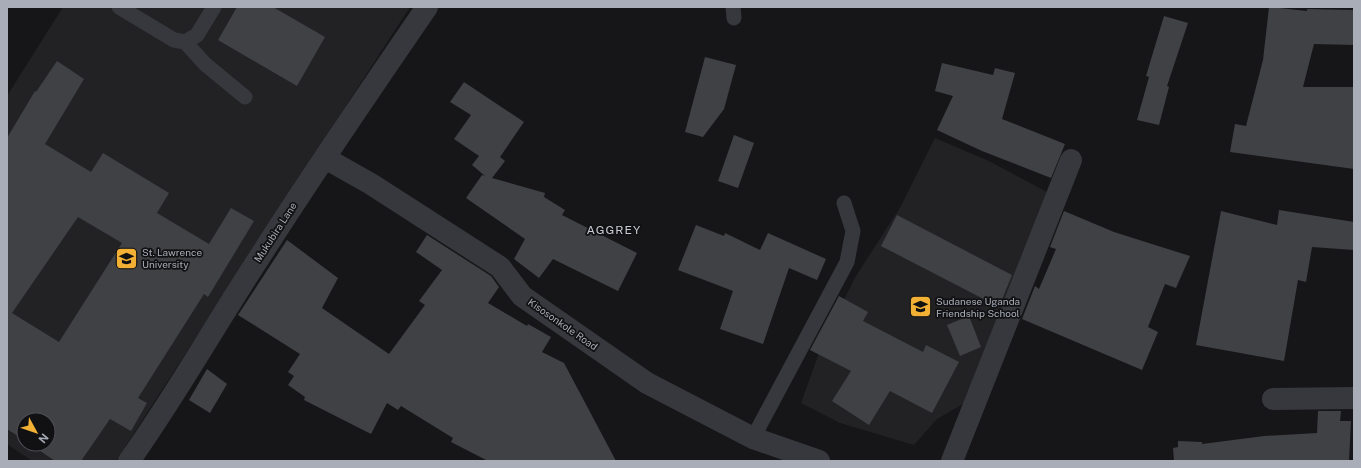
<svg xmlns="http://www.w3.org/2000/svg" width="1361" height="468" font-family="'Public Sans',sans-serif">
  <rect width="100%" height="100%" fill="#161618"/>
  <g fill="#222225" fill-rule="evenodd">
    <path d="M63,7H410L116,461H32L7,444V96ZM24,420H48V444H24Z"/>
    <polygon points="935,138 989,161 1047,192 963,404 937,419 914,445 840,423 801,403 824,339 856,276 901,206"/>
  </g>
  <g fill="#404145" fill-rule="evenodd">
    <polygon points="237,7 273,7 325,37 297,86 218,40"/>
    <polygon points="1269,7 1307,11 1307,9 1354,10 1354,45 1314,44 1303,87 1354,87 1354,169 1230,152 1235,124 1246,126 1263,60"/>
    <polygon points="1164,16 1188,23 1167,86 1169,87 1159,125 1137,120 1149,77 1146,76"/>
    <polygon points="705,57 736,65 724,109 703,137 685,132"/>
    <path d="M57,61L84,79L45,144L91,172L103,153L169,193L157,213L209,244L231,208L254,221L208,297L204,294L138,398L147,403L131,431L110,419L81,461H55L30,444H48V420H24V440L7,429V138L35,91L36,92ZM78,217L122,243L59,342L12,313Z"/>
    <polygon points="942,63 993,75 995,68 1015,73 1002,119 1065,144 1051,178 982,151 937,130 953,96 935,91"/>
    <polygon points="464,82 524,122 500,157 505,161 492,178 545,193 544,197 565,210 562,215 637,253 618,291 553,259 539,278 514,259 525,239 466,198 482,175 485,176 472,165 479,156 454,139 471,115 450,102"/>
    <polygon points="734,135 754,143 738,188 718,181"/>
    <polygon points="1279,210 1354,222 1354,250 1312,247 1306,282 1298,280 1284,361 1196,345 1221,211 1277,225"/>
    <polygon points="1064,211 1114,232 1190,256 1176,288 1165,284 1148,327 1158,332 1142,370 1022,319 1035,286 1039,289 1056,249 1050,247"/>
    <polygon points="897,215 1012,275 999,307 881,246"/>
    <polygon points="696,225 724,236 725,233 760,250 768,233 826,259 817,280 789,268 763,344 720,329 733,291 678,270"/>
    <polygon points="427,235 491,276 499,287 488,303 527,326 528,324 551,337 542,352 564,363 616,461 488,461 451,442 453,438 401,406 398,410 387,403 371,434 304,400 305,397 288,385 294,376 288,372 300,354 238,315 287,240 338,278 322,308 389,354 425,305 419,301 442,270 416,252"/>
    <polygon points="839,296 868,312 863,321 923,352 926,345 959,362 932,413 890,391 869,425 832,401 851,371 810,350"/>
    <polygon points="969,316 981,347 960,356 947,325"/>
    <polygon points="207,369 227,384 210,413 189,400"/>
    <polygon points="1318,411 1341,411 1340,421 1351,421 1349,461 1174,461 1173,448 1178,447 1178,441 1202,442 1202,444 1264,436 1317,433"/>
  </g>
  <g fill="none" stroke-linecap="round" stroke-linejoin="round">
    <g stroke="#37383d" stroke-width="15">
      <polyline points="119,7 174,40 185,42 205,64 245,97"/>
      <polyline points="733,7 734,18"/>
      <polyline points="185,42 197,35 214,7"/>
      <polyline points="753,438 847,262 853,231 844,203"/>
    </g>
    <g stroke="#37383d" stroke-width="22">
      <polyline points="325,158 371,184 500,267 522,296 647,383 753,438 819,461"/>
      <polyline points="1273,399 1354,398"/>
      <path d="M129,461C176,395 215,325 259,258C313,173 370,90 427,7"/>
      <polyline points="952,461 1071,160"/>
    </g>
  </g>
  <defs>
    <symbol id="university-square" viewBox="-11 -11 22 22"><rect x="-9" y="-9" width="18" height="18" rx="4" fill="#f2b134" stroke="#111113"/><path d="M0-5L7-2L0 1L-7-2ZM-4 1L0 2.5L4 1V4Q0 6-4 4Z" fill="#111"/></symbol>
    <symbol id="school-square" viewBox="-11 -11 22 22"><rect x="-9" y="-9" width="18" height="18" rx="4" fill="#f2b134" stroke="#111113"/><path d="M0-5L7-2L0 1L-7-2ZM-4 1L0 2.5L4 1V4Q0 6-4 4Z" fill="#111"/></symbol>
  </defs>
  <g fill-rule="evenodd">
    <use href="#university-square" x="114" y="246" width="25" height="25"/>
    <use href="#school-square" x="908" y="294" width="25" height="25"/>
  </g>
  <g text-anchor="middle" dominant-baseline="central" stroke-width="3.5" stroke-linejoin="round" paint-order="stroke">
    <g font-size="10" fill="#a8adb8" stroke="#111113">
      <text transform="translate(275 232) rotate(-57)">Mukubira Lane</text>
      <text transform="translate(563 324) rotate(35)">Kisosonkole Road</text>
    </g>
    <g font-size="10" fill="#a8adb8" stroke="#111113" text-anchor="start">
      <text x="142" y="252">St. Lawrence<tspan x="142" dy="12">University</tspan></text>
      <text x="936" y="301">Sudanese Uganda<tspan x="936" dy="12">Friendship School</tspan></text>
    </g>
    <g font-size="12" letter-spacing="1" fill="#c9ccd4" stroke="#111113">
      <text x="614" y="230">AGGREY</text>
    </g>
  </g>
  <rect width="1361" height="468" fill="none" stroke="#a8adb8" stroke-width="16"/>
  <g transform="translate(36 432) rotate(130)"><circle r="19" fill="#111113" stroke="#4d4f55"/>
  <path d="M0-3L7 15L0 10L-7 15Z" fill="#f2b134"/>
  <text y="-6" font-size="11" font-weight="bold" text-anchor="middle" fill="#a8adb8">N</text>
  </g>
</svg>
